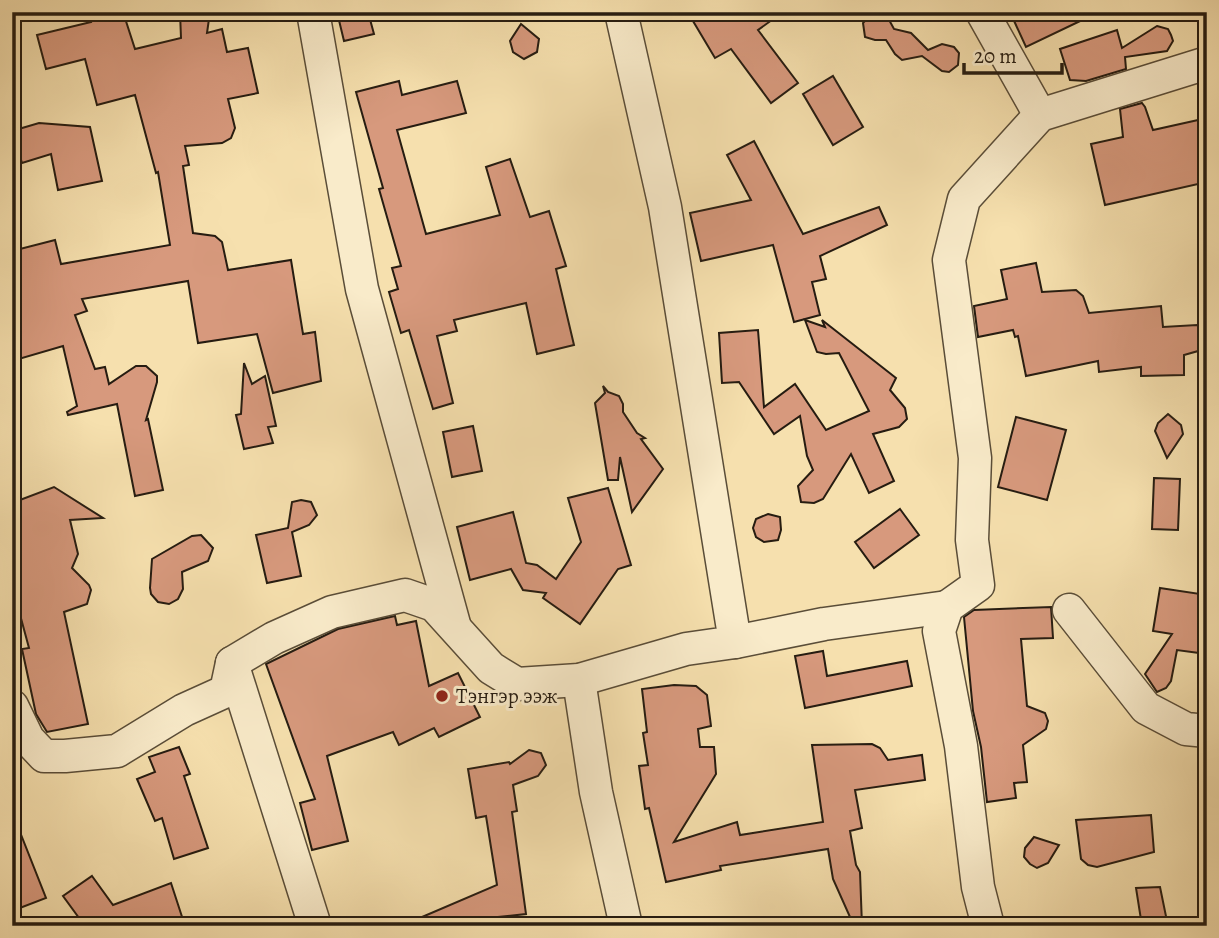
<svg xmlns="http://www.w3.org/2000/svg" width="1219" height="938" font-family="Alegreya,serif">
  <rect width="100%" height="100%" fill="#f6e0ae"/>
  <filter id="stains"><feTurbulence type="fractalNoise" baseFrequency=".00286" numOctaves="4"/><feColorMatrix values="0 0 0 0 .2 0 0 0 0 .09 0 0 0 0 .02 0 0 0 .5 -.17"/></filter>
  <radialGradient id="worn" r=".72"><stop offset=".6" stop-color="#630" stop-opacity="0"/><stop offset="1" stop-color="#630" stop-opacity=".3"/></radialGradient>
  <g fill="#d7997d" stroke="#261c11" stroke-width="2">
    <polygon points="88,12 123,12 135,49 181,38 180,12 210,12 207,33 222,29 227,52 248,48 258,93 228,99 235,128 231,138 222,143 185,146 189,165 183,166 193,233 215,236 222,242 228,270 291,260 303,334 315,332 321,381 273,393 257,334 198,343 188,281 82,299 87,311 75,315 95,369 105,367 109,384 136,366 146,366 157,376 157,382 146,420 148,419 163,490 135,496 117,404 68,415 67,412 77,406 63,346 12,361 12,251 55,240 61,264 170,245 158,172 156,173 135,95 97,105 85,59 46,69 37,35 91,22"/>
    <polygon points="337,12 368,12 374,34 344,41"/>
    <polygon points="707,12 783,12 758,30 798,83 771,103 731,49 715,58 693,21"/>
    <polygon points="1010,12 1099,12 1026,47"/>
    <polygon points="880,13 888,18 894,29 911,33 928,50 942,44 954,47 959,53 958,65 949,72 942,71 922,56 902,60 895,54 886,40 875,40 865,37 863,23 871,14"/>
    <polygon points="521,24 539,39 537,52 524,59 513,52 510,41"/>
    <polygon points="1157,26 1168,29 1171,35 1173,41 1167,51 1125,57 1126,69 1086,81 1070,80 1060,49 1117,30 1122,48"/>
    <polygon points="833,76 863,127 833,145 803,94"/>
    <polygon points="399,81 402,95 457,81 466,113 397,130 426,234 500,215 486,167 510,159 530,217 549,211 566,266 556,269 574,345 537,354 526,303 454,320 457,331 437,336 453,403 433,409 409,330 401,333 389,292 398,289 392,268 401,266 379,189 383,188 356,92"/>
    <polygon points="1142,103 1145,107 1153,130 1207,118 1207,182 1105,205 1091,144 1123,137 1120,109"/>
    <polygon points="39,123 90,127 102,181 58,190 51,154 22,163 12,131"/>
    <polygon points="754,141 803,234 879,207 887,225 820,256 826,279 812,282 820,315 794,322 773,245 701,261 690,213 751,200 727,155"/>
    <polygon points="1036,263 1042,292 1076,290 1083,296 1089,313 1161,306 1163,327 1197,325 1205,335 1204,344 1198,351 1184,355 1184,375 1141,376 1141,367 1099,372 1098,361 1026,376 1018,336 1015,337 1013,330 978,337 974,306 1007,299 1001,270"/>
    <polygon points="805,320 825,327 822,320 896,378 890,390 905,408 907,419 899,427 873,434 894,481 869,493 851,454 823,499 814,503 801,502 798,486 813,470 807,456 800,416 774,434 739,382 722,383 719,333 758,330 764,407 795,384 826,430 869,411 839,353 826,354 817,352"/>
    <polygon points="244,363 252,384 265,376 276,426 268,427 273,443 244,449 236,415 241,414"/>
    <polygon points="603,386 608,392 619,396 623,404 623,412 637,433 645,438 641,439 663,469 632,512 620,457 618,480 608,480 595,403 605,393"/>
    <polygon points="1168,414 1181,425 1183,434 1167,458 1155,431 1158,423"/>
    <polygon points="1016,417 1066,430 1047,500 998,487"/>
    <polygon points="473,426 482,471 452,477 443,432"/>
    <polygon points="1154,478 1180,479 1178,530 1152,529"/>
    <polygon points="54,487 103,518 70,520 78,554 72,568 89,585 91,590 87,604 64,612 88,724 47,732 36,714 22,649 29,648 12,585 12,503"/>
    <polygon points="608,488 631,565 618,569 580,624 543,598 546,593 523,590 511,569 470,580 457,527 513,512 526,563 537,565 556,579 581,542 568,498"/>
    <polygon points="301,500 311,502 317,515 309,525 292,532 301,576 267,583 256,535 288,528 292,502"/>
    <polygon points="900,509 919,535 874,568 855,542"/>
    <polygon points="768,514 780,517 781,530 778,540 764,542 756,537 753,528 756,519"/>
    <polygon points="201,535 213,548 208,561 182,572 183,589 178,599 169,604 158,602 151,594 150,588 152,559 192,536"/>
    <polygon points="1160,588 1207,595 1207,654 1177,650 1171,681 1166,688 1157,692 1145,674 1172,634 1153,631"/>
    <polygon points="1051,607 1053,638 1021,639 1027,706 1045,713 1048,721 1046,729 1023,745 1027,782 1014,783 1016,798 987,802 981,747 973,711 964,617 974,610"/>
    <polygon points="395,616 397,625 416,621 429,686 458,673 480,717 439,737 434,728 399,745 393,732 327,756 348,841 312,850 300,803 315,799 266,664 338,629"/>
    <polygon points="823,651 827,676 907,661 912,686 805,708 795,656"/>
    <polygon points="674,685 696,686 707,695 711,726 698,729 700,747 714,747 716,774 674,842 737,822 740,835 823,822 812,745 872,744 880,748 888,760 922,755 925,780 855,790 862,828 850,831 856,865 860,872 862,926 854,926 833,879 828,849 720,866 721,870 666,882 649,808 645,809 639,766 648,765 643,733 647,732 642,689"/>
    <polygon points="179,747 190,774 184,776 208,848 174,859 162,818 155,821 137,779 155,772 149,757"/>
    <polygon points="529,750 541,753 546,765 538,776 513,785 517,811 512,812 526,914 488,918 470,926 401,926 497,885 486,816 476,818 468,769 509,762 510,764"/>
    <polygon points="1151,815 1154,852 1097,867 1088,865 1081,859 1076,820"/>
    <polygon points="12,817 14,817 46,898 12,911"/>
    <polygon points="1034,837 1059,845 1048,863 1037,868 1030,864 1024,857 1025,848"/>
    <polygon points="92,876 113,905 171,883 185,926 66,926 65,923 79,918 63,896"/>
    <polygon points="1160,887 1168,926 1142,926 1136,888"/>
  </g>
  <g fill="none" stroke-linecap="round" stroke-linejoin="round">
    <defs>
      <g id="minor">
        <polyline points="313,12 362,289 454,624"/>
        <polyline points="982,12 1040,115"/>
        <polyline points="1069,610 1146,708 1186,729 1207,731"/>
        <polyline points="735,642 824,624 947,607"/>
        <polyline points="232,663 315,926"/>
        <polyline points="579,680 596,792 626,926"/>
        <polyline points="12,706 28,739 44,756 65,756 117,751 184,710 226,691 232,663 274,638 332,612 405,595 434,605 491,668 517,684 579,680 686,649 735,642 665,207 621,12"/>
        <polyline points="988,926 978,887 961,746 939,631 947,607 978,585 972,540 975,458 949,260 964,199 1040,115 1207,63"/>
      </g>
    </defs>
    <use href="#minor" stroke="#5a4d38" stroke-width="35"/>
    <use href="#minor" stroke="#f9ebca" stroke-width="32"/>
  </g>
  <circle fill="#8f2418" stroke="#f9ebca" stroke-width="2.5" cx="442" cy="696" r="7"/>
  <g text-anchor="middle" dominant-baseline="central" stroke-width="6" stroke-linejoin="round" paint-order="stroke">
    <g font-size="21" fill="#261c11" stroke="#f9ebca" text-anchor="start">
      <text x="456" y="696">Тэнгэр ээж</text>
    </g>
  </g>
  <rect width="1219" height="938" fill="none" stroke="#f6e0ae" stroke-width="42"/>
  <rect x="14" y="14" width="1191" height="910" fill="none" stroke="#261c11" stroke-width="3.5"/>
  <rect x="21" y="21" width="1177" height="896" fill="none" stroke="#261c11" stroke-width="2"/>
  <path d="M964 63v10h98v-10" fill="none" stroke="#261c11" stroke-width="3.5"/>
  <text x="974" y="63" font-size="21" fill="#261c11" stroke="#f9ebca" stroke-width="5" paint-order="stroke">20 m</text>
  <rect width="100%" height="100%" filter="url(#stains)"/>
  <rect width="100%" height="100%" fill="url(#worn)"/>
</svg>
